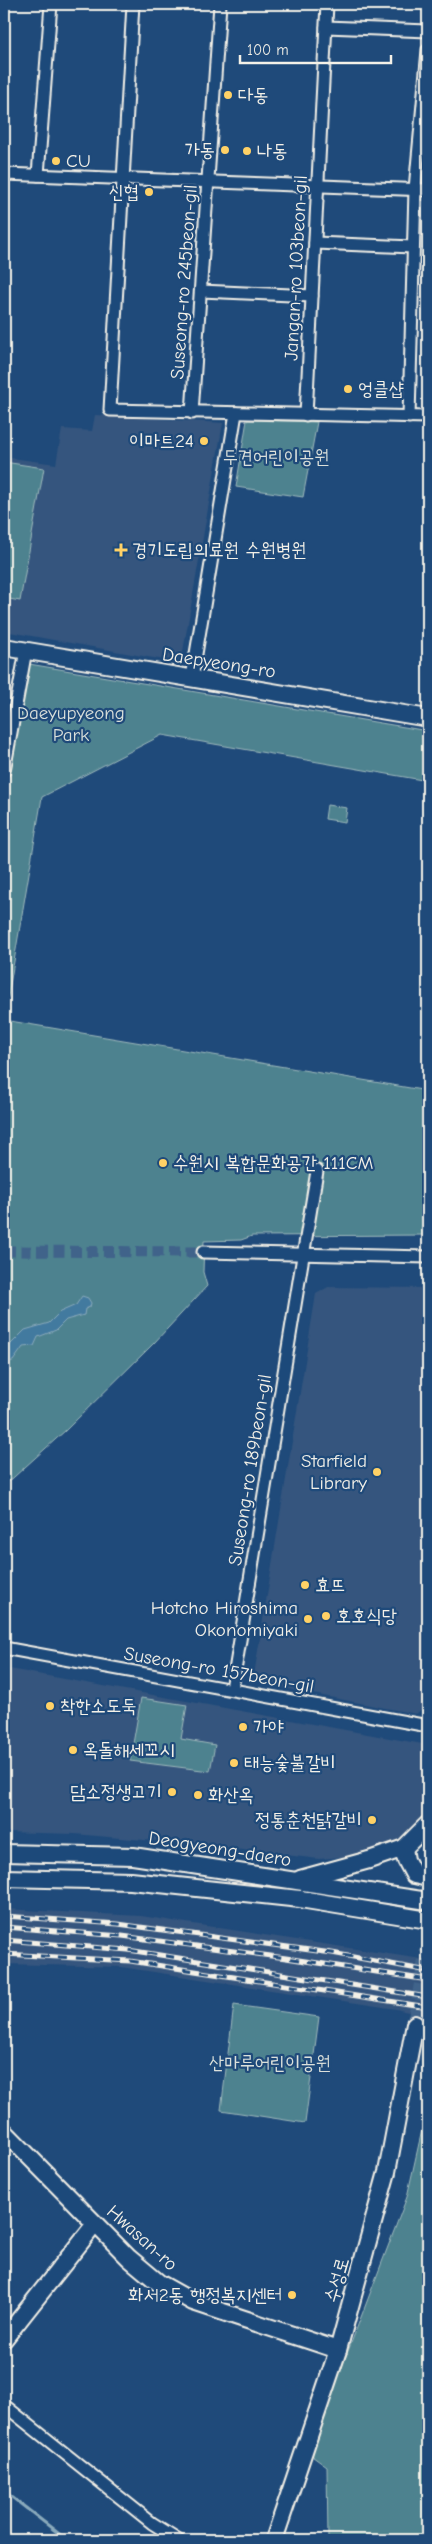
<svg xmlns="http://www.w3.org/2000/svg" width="432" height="2544" font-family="'Comic Neue','Poor Story',sans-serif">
  <rect width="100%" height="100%" fill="#1f4a7a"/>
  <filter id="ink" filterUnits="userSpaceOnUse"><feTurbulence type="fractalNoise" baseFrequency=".02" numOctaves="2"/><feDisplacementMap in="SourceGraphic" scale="10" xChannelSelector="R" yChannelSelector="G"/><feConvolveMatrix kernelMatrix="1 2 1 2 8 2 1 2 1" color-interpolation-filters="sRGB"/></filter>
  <g filter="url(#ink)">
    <g fill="#34557e">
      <polygon points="95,415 223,423 181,663 4,631 4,457 56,464 62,429 92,431"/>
      <polygon points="328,1287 428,1288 428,1704 416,1714 262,1684 254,1675 316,1294"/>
      <polygon points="4,1668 428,1745 428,1799 426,1811 411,1830 393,1845 355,1856 319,1859 201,1845 74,1834 4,1832"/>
      <polygon points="4,1909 141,1916 428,1960 428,2017 396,2009 121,1967 4,1964"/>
    </g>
    <g fill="#4d828f" stroke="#a0babc">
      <polygon points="247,420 317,422 303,497 236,487"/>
      <polygon points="4,462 44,468 20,601 4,598"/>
      <polygon points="29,664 428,731 428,781 162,735 42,797 4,1020 428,1091 428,1235 252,1236 241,1240 204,1241 203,1272 207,1286 154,1343 66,1430 4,1486 4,801"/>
      <polygon points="327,805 347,808 345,822 325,819"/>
      <polygon points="141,1698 187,1705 181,1739 215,1745 210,1771 130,1761"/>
      <polygon points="234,2005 319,2017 305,2123 221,2110"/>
      <polygon points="428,2103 428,2540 328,2540 327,2466 309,2453 407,2197"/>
    </g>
    <polygon fill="#437a9f" stroke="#8aaabc" points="82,1296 88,1298 91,1303 90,1307 85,1309 84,1315 66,1320 56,1330 38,1337 34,1346 23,1347 13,1361 4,1362 4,1351 25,1330 49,1323 60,1312 76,1305"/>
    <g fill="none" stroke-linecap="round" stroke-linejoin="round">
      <polyline stroke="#8aaabc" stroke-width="3" points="4,2491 67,2540"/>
      <polyline stroke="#3f638a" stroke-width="11" stroke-dasharray="11 5.5" stroke-linecap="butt" points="4,1251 203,1252"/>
      <polyline stroke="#3f638a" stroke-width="16" stroke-dasharray="16 8" stroke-linecap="butt" points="415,2024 428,1949"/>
      <defs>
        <g id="street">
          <polyline points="133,4 110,410 428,417"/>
          <polyline points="326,27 428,31"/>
          <polyline points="4,174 428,190"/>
          <polyline points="38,175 51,4"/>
          <polyline points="315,243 413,247"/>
          <polyline points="201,291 312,296"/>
          <polyline points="192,413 220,4"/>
          <polyline points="306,415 327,4"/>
          <polyline points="409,417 415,189 428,50"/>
          <polyline points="192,678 236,413"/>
          <polyline points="4,771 26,650"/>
          <polyline points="203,1252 428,1257"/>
          <polyline points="4,1648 428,1726"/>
          <polyline points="232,1689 317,1171"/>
          <polyline points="4,2405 152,2523 179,2540"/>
        </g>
        <g id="secondary">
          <polyline points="4,647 428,718"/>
          <polyline points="404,1848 406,1860 414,1875 428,1878"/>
          <polyline points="4,1853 133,1856 428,1901"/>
          <polyline points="4,1878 131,1881 300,1899 428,1920"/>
          <polyline points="300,1879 369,1860 404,1848 428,1824"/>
          <polyline points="4,2131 129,2258 159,2283 193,2302 338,2350"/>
          <polyline points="4,2339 95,2224"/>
          <polyline points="274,2540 338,2350 387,2172 415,2024"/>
        </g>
      </defs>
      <use href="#street" stroke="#f4f1e8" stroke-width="15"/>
      <use href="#secondary" stroke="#f4f1e8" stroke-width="20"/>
      <use href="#street" stroke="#1f4a7a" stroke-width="11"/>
      <use href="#secondary" stroke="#1f4a7a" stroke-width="16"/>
      <defs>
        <g id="rail">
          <polyline points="4,1916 118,1924 332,1953 428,1971"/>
          <polyline points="4,1927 122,1936 286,1958 428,1980"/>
          <polyline points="4,1940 128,1950 428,1997"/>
          <polyline points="4,1954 130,1961 428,2007"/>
        </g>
      </defs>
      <use href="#rail" stroke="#f4f1e8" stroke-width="5"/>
      <use href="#rail" stroke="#1f4a7a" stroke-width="3" stroke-dasharray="9" stroke-linecap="butt"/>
    </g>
  </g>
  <g fill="#ffd166" stroke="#1f4a7a" stroke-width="2">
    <circle cx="228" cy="95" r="5"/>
    <circle cx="225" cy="150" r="5"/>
    <circle cx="247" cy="151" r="5"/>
    <circle cx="56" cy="161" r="5"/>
    <circle cx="149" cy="192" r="5"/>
    <circle cx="348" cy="389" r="5"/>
    <circle cx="204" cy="441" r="5"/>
    <path d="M118.5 542.5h5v5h5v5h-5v5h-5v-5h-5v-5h5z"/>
    <circle cx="163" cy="1163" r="5"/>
    <circle cx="377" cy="1472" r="5"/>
    <circle cx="305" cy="1585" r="5"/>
    <circle cx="326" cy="1616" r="5"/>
    <circle cx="308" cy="1619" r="5"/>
    <circle cx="50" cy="1706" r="5"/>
    <circle cx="243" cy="1727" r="5"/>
    <circle cx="73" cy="1750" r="5"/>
    <circle cx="234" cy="1763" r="5"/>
    <circle cx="172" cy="1792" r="5"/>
    <circle cx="198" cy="1795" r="5"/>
    <circle cx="372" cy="1820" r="5"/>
    <circle cx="292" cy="2295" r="5"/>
  </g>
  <g text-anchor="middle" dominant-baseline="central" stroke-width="4.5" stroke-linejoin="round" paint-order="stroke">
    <g font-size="19" fill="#f4f1e8" stroke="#1f4a7a" text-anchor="start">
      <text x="238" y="95">다동</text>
      <text x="215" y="150" text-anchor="end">가동</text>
      <text x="257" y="151">나동</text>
      <text x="66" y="161">CU</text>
      <text x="139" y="192" text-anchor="end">신협</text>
      <text x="358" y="389">엉클샵</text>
      <text x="194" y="441" text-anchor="end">이마트24</text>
      <text x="132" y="550">경기도립의료원 수원병원</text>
      <text x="173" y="1163">수원시 복합문화공간 111CM</text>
      <text x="367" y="1461" text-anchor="end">Starfield<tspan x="367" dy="22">Library</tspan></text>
      <text x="315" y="1585">효뜨</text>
      <text x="298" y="1608" text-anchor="end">Hotcho Hiroshima<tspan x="298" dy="22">Okonomiyaki</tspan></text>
      <text x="336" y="1616">호호식당</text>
      <text x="60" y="1706">착한소도둑</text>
      <text x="253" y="1727">가야</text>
      <text x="83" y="1750">옥돌해세꼬시</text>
      <text x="244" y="1763">태능숯불갈비</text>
      <text x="162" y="1792" text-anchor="end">담소정생고기</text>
      <text x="208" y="1795">화산옥</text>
      <text x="362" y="1820" text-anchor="end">정통춘천닭갈비</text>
      <text x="282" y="2295" text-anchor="end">화서2동 행정복지센터</text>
    </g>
    <g font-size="19" fill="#f4f1e8" stroke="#1f4a7a">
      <text transform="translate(296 268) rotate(-87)">Jangan-ro 103beon-gil</text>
      <text transform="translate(184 282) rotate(-86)">Suseong-ro 245beon-gil</text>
      <text transform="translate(219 663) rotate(9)">Daepyeong-ro</text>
      <text transform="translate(250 1470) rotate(-81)">Suseong-ro 189beon-gil</text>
      <text transform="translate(219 1670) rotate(10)">Suseong-ro 157beon-gil</text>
      <text transform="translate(220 1849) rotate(9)">Deogyeong-daero</text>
      <text transform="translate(142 2238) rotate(42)">Hwasan-ro</text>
      <text transform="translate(337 2280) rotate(-74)">수성로</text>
    </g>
    <g font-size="19" fill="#dbe0db" stroke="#1f4a7a">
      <text x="276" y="457">두견어린이공원</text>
      <text x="71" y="713">Daeyupyeong<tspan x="71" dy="22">Park</tspan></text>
      <text x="270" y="2063">산마루어린이공원</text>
    </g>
  </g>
  <rect width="432" height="2544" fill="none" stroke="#1f4a7a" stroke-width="20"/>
  <rect x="10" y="10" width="412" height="2524" fill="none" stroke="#f4f1e8" stroke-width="2" filter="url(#ink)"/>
  <path d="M240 55v8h151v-8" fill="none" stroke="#f4f1e8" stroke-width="2.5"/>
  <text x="247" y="55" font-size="15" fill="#f4f1e8" stroke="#1f4a7a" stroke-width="4" paint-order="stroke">100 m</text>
</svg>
